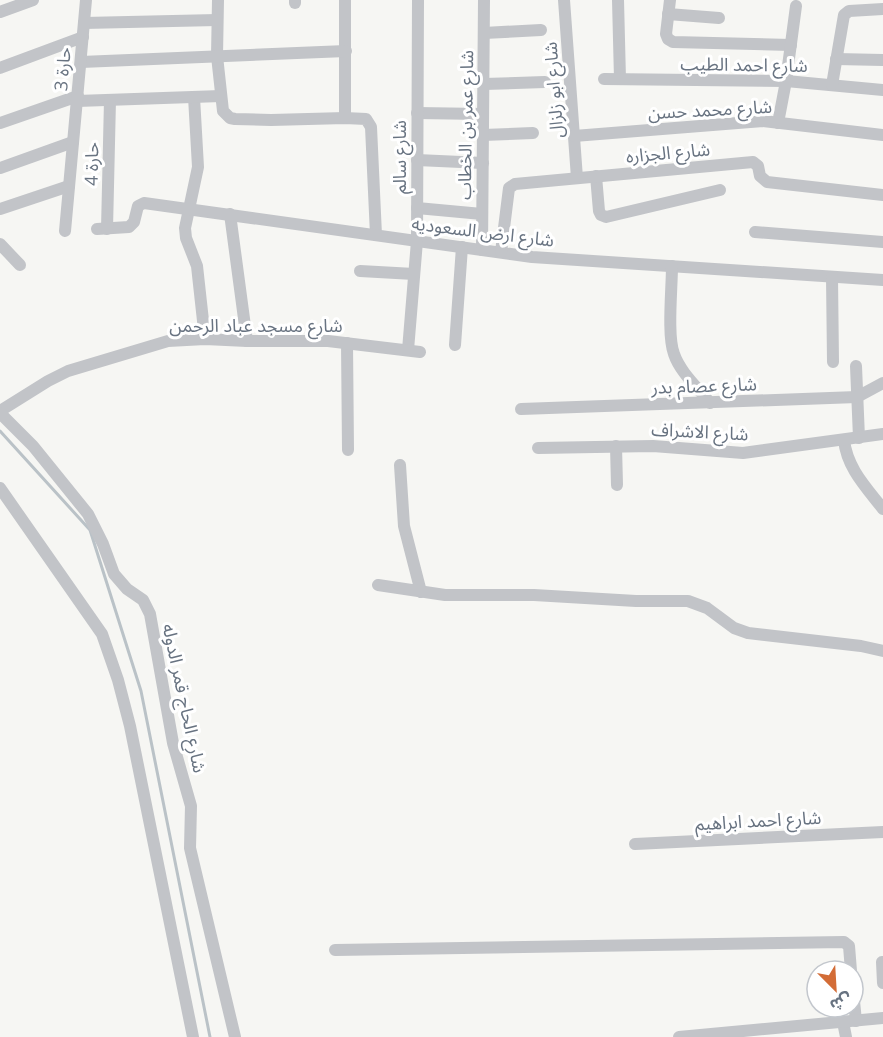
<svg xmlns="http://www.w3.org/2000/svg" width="883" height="1037" font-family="'Open Sans','Noto Sans Arabic',sans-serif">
  <rect width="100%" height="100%" fill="#f6f6f3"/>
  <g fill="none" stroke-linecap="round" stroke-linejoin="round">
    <polyline stroke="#bac2c7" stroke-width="3" points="0,431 90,530 141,691 210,1037"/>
    <g stroke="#c2c4c8" stroke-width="12">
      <polyline points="218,0 217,56 223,111 230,118 235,119 271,120 345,118 366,119 371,127 376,235"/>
      <polyline points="345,0 345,118"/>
      <polyline points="564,0 577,178"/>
      <polyline points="618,0 620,79"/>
      <polyline points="670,0 666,34 668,39 673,42 791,45"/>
      <polyline points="295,3 295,0"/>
      <polyline points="0,12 33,0"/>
      <polyline points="668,14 719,18"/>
      <polyline points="84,23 217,20"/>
      <polyline points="484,33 541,30"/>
      <polyline points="836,59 883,60"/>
      <polyline points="81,62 346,51"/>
      <polyline points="0,68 83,37"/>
      <polyline points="604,79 786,81 883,90"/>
      <polyline points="484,84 545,82"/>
      <polyline points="832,85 844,15 849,11 883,9"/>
      <polyline points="194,97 198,167 185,228 186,238 197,266 205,339"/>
      <polyline points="77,101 221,96"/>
      <polyline points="417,113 483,114"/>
      <polyline points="0,123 78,96"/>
      <polyline points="778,123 786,81 796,6"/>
      <polyline points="483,135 533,133"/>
      <polyline points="574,136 763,121 883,135"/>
      <polyline points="417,160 483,163"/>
      <polyline points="0,168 73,142"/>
      <polyline points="596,176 599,211 601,215 606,217 720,190"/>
      <polyline points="417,208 482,214"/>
      <polyline points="0,209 69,186"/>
      <polyline points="230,214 247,341"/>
      <polyline points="97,229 129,227 134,222 138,206 144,203 532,257 883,280"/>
      <polyline points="107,229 110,100"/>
      <polyline points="65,231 86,0"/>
      <polyline points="755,232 883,242"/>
      <polyline points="0,244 20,265"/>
      <polyline points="482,250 484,0"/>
      <polyline points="501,252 509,188 515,184 753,162 758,166 760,176 767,182 883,195"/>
      <path d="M672,266C672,288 667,336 674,354C680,372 698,388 710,403"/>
      <polyline points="360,271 414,274"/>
      <polyline points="832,277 833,362"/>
      <polyline points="347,343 348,450"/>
      <polyline points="455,345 462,247"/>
      <polyline points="408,350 417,241 418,0"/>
      <polyline points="856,366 859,438"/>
      <polyline points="521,409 857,397 883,383"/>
      <polyline points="0,411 48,381 68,371 168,341 205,339 247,341 328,341 420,352"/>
      <polyline points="0,413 33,446 88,514 103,544 114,574 127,589 143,600 150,614 173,743 191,806 190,848 235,1037"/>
      <path d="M844,440C847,468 866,487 883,509"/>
      <polyline points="616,446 617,485"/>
      <polyline points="538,448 653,446 743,453 883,434"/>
      <polyline points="400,465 404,526 421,592"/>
      <polyline points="0,488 102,634 118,680 130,726 193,1037"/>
      <polyline points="378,585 445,595 534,595 636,601 688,601 707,608 734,628 748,633 861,646 883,651"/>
      <polyline points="635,844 883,832"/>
      <polyline points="335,950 844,942 849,946 851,971"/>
      <polyline points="882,962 883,983"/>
      <polyline points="853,991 856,1021"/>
      <polyline points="843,1022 846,1037"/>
      <polyline points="679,1037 883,1018"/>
    </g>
  </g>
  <g text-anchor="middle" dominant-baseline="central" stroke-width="6" stroke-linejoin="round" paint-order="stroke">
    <g font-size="18" fill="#687381" stroke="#fff">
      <text transform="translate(744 64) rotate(1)">شارع احمد الطيب</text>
      <text transform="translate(62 69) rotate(-85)">حارة 3</text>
      <text transform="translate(553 90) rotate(-94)">شارع ابو زلزال</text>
      <text transform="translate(710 109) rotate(-3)">شارع محمد حسن</text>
      <text transform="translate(465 125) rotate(-89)">شارع عمر بن الخطاب</text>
      <text transform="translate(668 152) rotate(-5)">شارع الجزاره</text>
      <text transform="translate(399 157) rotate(-90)">شارع سالم</text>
      <text transform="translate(91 164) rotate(-89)">حارة 4</text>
      <text transform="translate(483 231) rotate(7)">شارع ارض السعوديه</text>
      <text x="256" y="325">شارع مسجد عباد الرحمن</text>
      <text transform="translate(704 385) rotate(-2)">شارع عصام بدر</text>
      <text transform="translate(700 431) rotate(3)">شارع الاشراف</text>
      <text transform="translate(185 698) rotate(78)">شارع الحاج قمر الدوله</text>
      <text transform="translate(758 820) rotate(-3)">شارع احمد ابراهيم</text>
    </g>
  </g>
  <g transform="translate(835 989) rotate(156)"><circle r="28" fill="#ffffff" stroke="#c3c7cd" stroke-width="1.5"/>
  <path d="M0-4.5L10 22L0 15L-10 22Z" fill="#d36c36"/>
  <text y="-9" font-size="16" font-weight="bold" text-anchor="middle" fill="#687381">ش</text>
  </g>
</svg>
